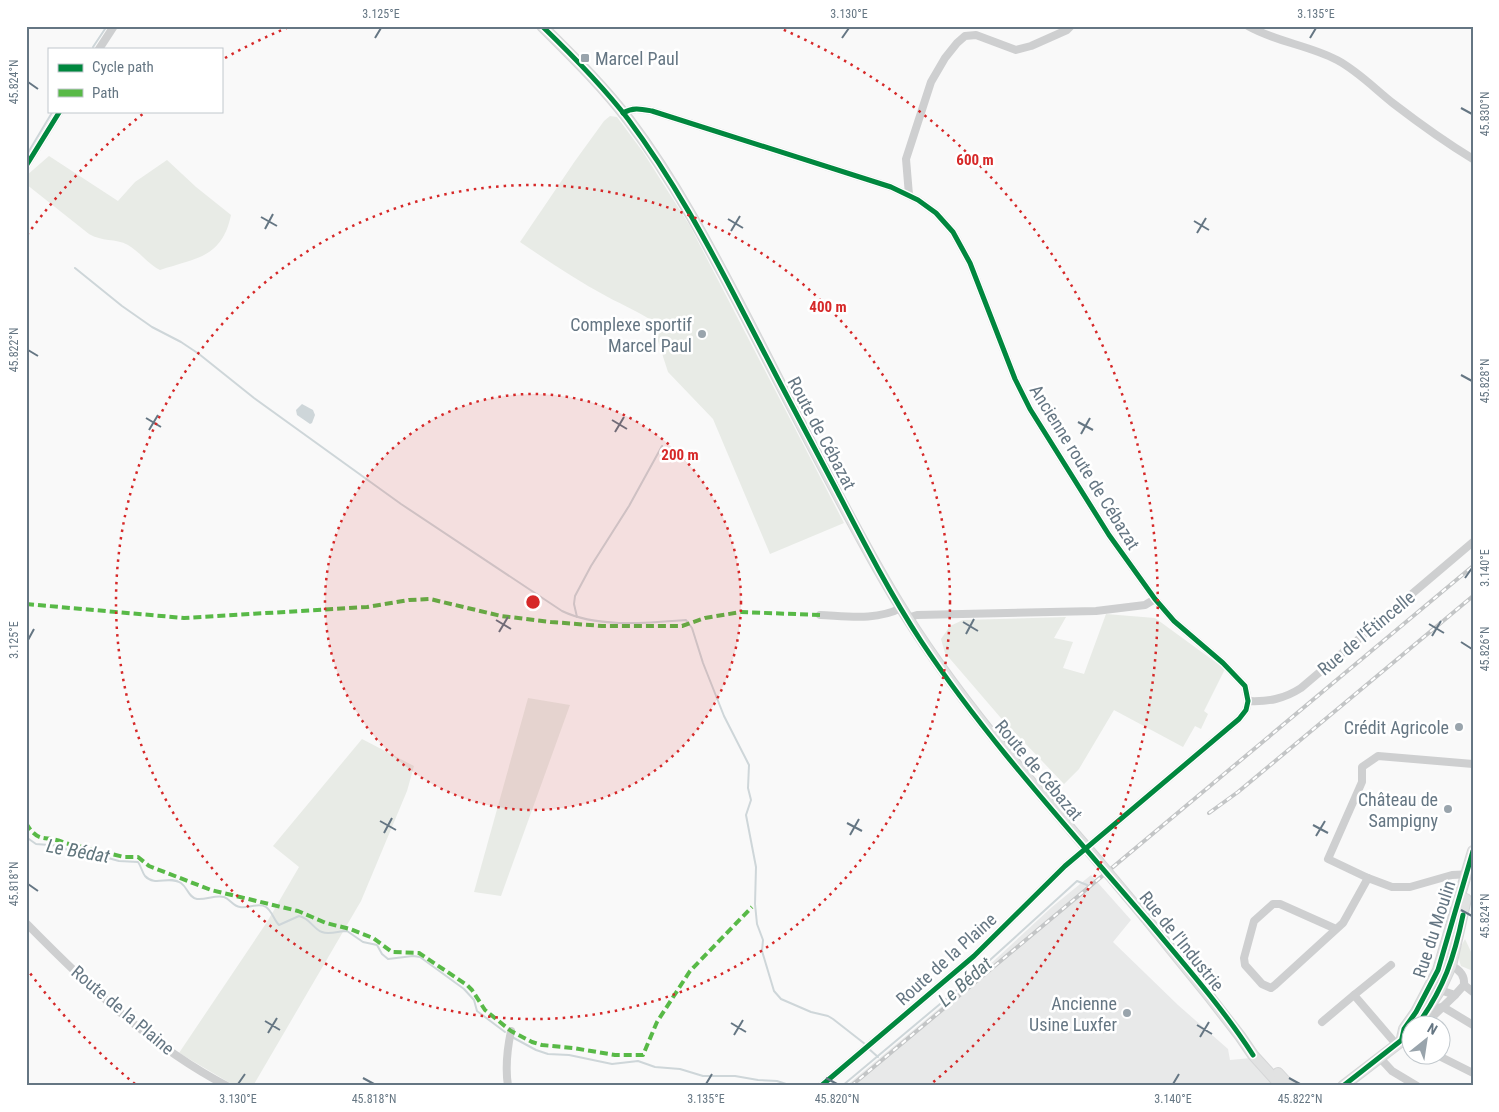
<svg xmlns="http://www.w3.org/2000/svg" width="1499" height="1112" font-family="'Roboto Condensed',sans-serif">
  <rect width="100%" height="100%" fill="#f9f9f9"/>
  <polygon fill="#e8e9e9" points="1091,875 1131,920 1113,942 1178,1005 1228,1049 1230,1060 1251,1058 1275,1086 846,1086 972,981 1052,907"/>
  <g fill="#e8ebe6">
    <path d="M610,116L617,117L643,152L690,226L844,523L770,554L713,419L668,372L658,341L659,326C643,313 624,306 606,296C576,280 548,261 520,242L575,161L604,121Z"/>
    <path d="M49,156L118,201L135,182L167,160L196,187L231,215C222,258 196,258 160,270C148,264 140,252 128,245C115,238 102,242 89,234L26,184V176Z"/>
    <polygon points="1106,614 1155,618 1225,669 1204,711 1208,714 1201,729 1195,726 1183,747 1114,710 1079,769 1064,784 1000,717 945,653 941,639 950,626 963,620 1066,617 1054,638 1073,642 1063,668 1084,674"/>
    <polygon points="528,698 570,705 501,896 474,892"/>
    <polygon points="362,739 414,766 407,791 361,901 253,1086 235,1086 179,1053 267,922 299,867 273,846"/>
    <path d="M1465,939L1473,956V971L1461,966C1457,955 1459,950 1465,939Z"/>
  </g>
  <polygon fill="#ced6d9" points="302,404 313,410 315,415 312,423 310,424 297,415 296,410"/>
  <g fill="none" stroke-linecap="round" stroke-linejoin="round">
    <g stroke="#ced6d9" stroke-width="2">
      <polyline points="93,47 107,26"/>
      <polyline points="26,156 53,111"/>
      <path d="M75,268L122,306L152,327L181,342L199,354L254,398L401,504L562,611C597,628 647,623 686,620L692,628L703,663L724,716L749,765L748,788L751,800L746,815L756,867L755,904L757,924L763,940L762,951L774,991L781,999L811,1012L828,1016L833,1019L865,1044"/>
      <polyline points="577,617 574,604 575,596 591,566 629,506 662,446"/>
      <path d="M26,837L36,844L62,846L72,854L90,853L119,861L138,862C141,866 142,872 145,876C155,887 169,875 181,883C188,888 188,897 197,899C206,900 215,895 224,897C230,899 233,906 240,907C248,909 258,902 266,907C272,911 274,920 279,925L299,916C310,918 313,929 322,932C329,935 339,931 347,931L363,942L377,945L382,954L388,959L413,956L420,957L464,989L474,1000L477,1011L505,1032"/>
      <polyline points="512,1037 536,1050 548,1054 569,1055 612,1064 638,1061 655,1067 680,1069 703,1076 735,1076 758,1080 777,1081 792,1086"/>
      <polyline points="869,1049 878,1057"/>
      <polyline points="842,1086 958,989 1077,881 1087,885"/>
    </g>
    <defs>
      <g id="major">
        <path d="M542,26C572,56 602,85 628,119C675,181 711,250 747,319C792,406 835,494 884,579C943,682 1021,771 1098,861"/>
        <polyline points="1149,922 1209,996 1240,1036 1253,1055 1281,1086"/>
        <polyline points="1418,1024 1440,990 1451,966 1466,899"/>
        <polyline points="1402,1038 1404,1029 1416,1012 1438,970 1473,851"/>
        <polyline points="1278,1073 1290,1086"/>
        <polyline points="1343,1086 1412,1033"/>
      </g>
    </defs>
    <use href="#major" stroke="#d5d6d7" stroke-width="12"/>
    <g stroke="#cecfd0" stroke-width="8">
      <path d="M1248,26C1276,42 1308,45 1337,60C1358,71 1376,90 1394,104C1420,124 1445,142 1473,159"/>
      <polyline points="99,49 114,26"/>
      <path d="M623,113C633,107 641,109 652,111L891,187L918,200L936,213L953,232L970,263L1015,379L1030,409L1109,535L1155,599L1174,621L1223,663L1245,686L1248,701L1246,710L1239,719L1065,866L974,956L821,1086"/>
      <polyline points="26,166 60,111"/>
      <polyline points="909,195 906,159 931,82 945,58 957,43 965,36 976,35 1016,50 1031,46 1067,30 1071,26"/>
      <path d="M820,615C846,616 876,621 901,608"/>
      <polyline points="907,618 917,615 1096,611 1145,605 1155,599"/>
      <path d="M1248,701C1268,702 1284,699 1301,688L1473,542"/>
      <polyline points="1473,764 1378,756 1362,767 1362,782 1328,859 1368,878 1392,887 1410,887 1452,875 1473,874"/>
      <path d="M26,923C86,984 150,1046 227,1086"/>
      <polyline points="1336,929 1280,904 1273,904 1254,921 1244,958 1245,965 1254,975 1262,984 1271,988 1275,985 1343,923 1368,878"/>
      <polyline points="1391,965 1354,995 1396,1044"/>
      <path d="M1433,981L1440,990L1455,995L1464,985C1465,976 1460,970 1452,966L1438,970"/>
      <polyline points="1464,985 1473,992"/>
      <polyline points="1430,1009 1443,1007 1473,1025"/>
      <polyline points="1322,1022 1354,995"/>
      <polyline points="1425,1024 1455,995"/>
      <polyline points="1435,1054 1473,1073"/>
      <polyline points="1380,1058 1392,1071 1417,1086"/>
      <path d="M508,1086C505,1067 507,1050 511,1031"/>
    </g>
    <use href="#major" stroke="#e1e2e2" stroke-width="10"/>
    <defs>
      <g id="rail">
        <polyline points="1209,813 1238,792 1473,596"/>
        <polyline points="851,1086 1473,566"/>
      </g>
    </defs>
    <use href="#rail" stroke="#c3c5c6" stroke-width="4"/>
    <use href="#rail" stroke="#fff" stroke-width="2" stroke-dasharray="5.5" stroke-linecap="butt"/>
    <defs>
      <polyline id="major-bridge" points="1098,861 1149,922"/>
    </defs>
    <use href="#major-bridge" stroke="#d5d6d7" stroke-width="12" stroke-linecap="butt"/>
    <use href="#major-bridge" stroke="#e1e2e2" stroke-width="10"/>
    <g stroke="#58b947" stroke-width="4" stroke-dasharray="8 4" stroke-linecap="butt">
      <polyline points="26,604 184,618 367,607 409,600 430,599 501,616 551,622 602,626 682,626 705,618 741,612 820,615"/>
      <path d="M26,823C39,845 45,834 65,843L124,857H138L149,866L211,890L298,911L326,923L350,929L373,938L392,952L419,953L467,985L472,990L485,1010L511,1031L532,1042L542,1045L573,1048L615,1055H643L657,1022L690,971L752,907"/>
    </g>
    <defs>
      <g id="cycleway">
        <path d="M542,26C572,55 602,85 628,119C672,178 707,242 741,308C772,368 803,427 835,487C862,539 889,592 921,641C986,739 1071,831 1148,921C1184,964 1222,1007 1253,1055"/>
        <path d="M623,113C633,107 641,109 652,111L891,187L918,200L936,213L953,232L970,263L1015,379L1030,409L1109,535L1155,599L1174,621L1223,663L1245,686L1248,701L1246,710L1239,719L1065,866L974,956L821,1086"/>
        <polyline points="26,166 60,111"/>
        <path d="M1418,1024C1444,988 1454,958 1463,915"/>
        <polyline points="1402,1038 1404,1029 1416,1012 1438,970 1473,851"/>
        <polyline points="1343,1086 1408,1035"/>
      </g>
    </defs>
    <use href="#cycleway" stroke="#fff" stroke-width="8"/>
    <use href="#cycleway" stroke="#00873e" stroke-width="5"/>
  </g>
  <path fill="none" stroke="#657683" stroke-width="2" d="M375,38L381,28M842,38L849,28M1310,38L1316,28M28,82L38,89M1461,108L1472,114M261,217L277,226M728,219L743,228M1194,221L1209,230M265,229L273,214M731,231L740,216M1197,233L1206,218M28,350L38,356M1461,375L1472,381M146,418L161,427M612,420L627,429M1078,422L1093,430M149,430L158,415M615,432L624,417M1081,434L1090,418M1465,578L1472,568M496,620L511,629M963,622L978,631M1429,624L1444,633M499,632L508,617M966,634L974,619M1432,636L1441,621M28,640L34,629M1461,642L1472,649M380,821L396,830M847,823L862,831M1313,825L1328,833M384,833L392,818M850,835L859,819M1316,836L1325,821M28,884L38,891M1461,910L1472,916M265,1021L280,1030M731,1023L746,1032M1197,1025L1212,1034M268,1033L277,1018M734,1035L743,1020M1200,1037L1209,1022M363,1078L374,1084M826,1078L837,1084M1289,1078L1300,1084M238,1084L245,1074M706,1084L712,1074M1173,1084L1179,1074"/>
  <circle cx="533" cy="602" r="208" fill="#d62828" fill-opacity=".12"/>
  <g fill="none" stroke="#d62828" stroke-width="2.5" stroke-dasharray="2.5 5">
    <circle cx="533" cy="602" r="208"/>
    <circle cx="533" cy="602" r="417"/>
    <path d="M135 1084A625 625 0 0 1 27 969M27 235A625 625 0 0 1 144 113M225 58A625 625 0 0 1 289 27M777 27A625 625 0 0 1 931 1084"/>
  </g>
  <g fill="#99a4ac" stroke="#fff" stroke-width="2">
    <rect x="580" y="53" width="10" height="10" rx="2.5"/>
    <circle cx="702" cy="334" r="5"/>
    <circle cx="1459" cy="727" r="5"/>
    <circle cx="1448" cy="809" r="5"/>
    <circle cx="1127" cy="1013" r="5"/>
  </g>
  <g text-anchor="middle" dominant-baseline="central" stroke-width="5" stroke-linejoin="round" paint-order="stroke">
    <g font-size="18" fill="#657683" stroke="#fff" text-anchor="end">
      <text x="595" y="58" text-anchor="start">Marcel Paul</text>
      <text x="692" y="324">Complexe sportif<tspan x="692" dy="21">Marcel Paul</tspan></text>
      <text x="1449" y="727">Crédit Agricole</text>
      <text x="1438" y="799">Château de<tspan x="1438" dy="21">Sampigny</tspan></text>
      <text x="1117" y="1003">Ancienne<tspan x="1117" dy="21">Usine Luxfer</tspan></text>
    </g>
    <g font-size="18" fill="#657683" stroke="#fff">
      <text transform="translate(822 433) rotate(62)">Route de Cébazat</text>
      <text transform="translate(1085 467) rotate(58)">Ancienne route de Cébazat</text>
      <text transform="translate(1366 633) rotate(-40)">Rue de l'Étincelle</text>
      <text transform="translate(1039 770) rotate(50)">Route de Cébazat</text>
      <text transform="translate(1434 929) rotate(-72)">Rue du Moulin</text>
      <text transform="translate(1182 941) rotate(51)">Rue de l'Industrie</text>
      <text transform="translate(946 959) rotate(-42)">Route de la Plaine</text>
      <text transform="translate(123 1010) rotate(40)">Route de la Plaine</text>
    </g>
    <g font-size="19" font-style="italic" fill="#60757c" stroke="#fff">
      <text transform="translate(78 851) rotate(10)">Le Bédat</text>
      <text transform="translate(965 982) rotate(-41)">Le Bédat</text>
    </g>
  </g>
  <circle cx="533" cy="602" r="8" fill="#d62828" stroke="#fff" stroke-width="2.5"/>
  <g font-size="15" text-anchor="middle" font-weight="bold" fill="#d62828" stroke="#fff" stroke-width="5" stroke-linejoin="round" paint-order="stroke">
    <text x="975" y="165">600 m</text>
    <text x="828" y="312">400 m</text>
    <text x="680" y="460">200 m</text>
  </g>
  <rect width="1499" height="1112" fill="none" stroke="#ffffff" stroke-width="55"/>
  <rect x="48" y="48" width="175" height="65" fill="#ffffff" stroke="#c1c8cd"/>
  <rect x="58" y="64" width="25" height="8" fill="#00873e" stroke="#c1c8cd"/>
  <text x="92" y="72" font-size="15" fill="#657683">Cycle path</text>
  <rect x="58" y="89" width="25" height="8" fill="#58b947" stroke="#c1c8cd"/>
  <text x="92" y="98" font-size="15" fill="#657683">Path</text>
  <g transform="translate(1426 1040) rotate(30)"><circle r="24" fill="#ffffff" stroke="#c1c8cd"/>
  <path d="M0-4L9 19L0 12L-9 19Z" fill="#99a4ac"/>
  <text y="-8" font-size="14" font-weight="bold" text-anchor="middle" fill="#657683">N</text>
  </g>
  <rect x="28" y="28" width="1444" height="1056" fill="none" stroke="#657683" stroke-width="2"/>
  <g font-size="12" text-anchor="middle" fill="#657683">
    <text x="381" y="18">3.125°E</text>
    <text x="849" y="18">3.130°E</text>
    <text x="1316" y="18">3.135°E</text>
    <text transform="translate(14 82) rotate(-90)" y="4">45.824°N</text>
    <text transform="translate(1485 114) rotate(-90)" y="4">45.830°N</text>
    <text transform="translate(14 350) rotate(-90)" y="4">45.822°N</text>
    <text transform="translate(1485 381) rotate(-90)" y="4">45.828°N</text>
    <text transform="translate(1485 568) rotate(-90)" y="4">3.140°E</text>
    <text transform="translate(14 640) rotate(-90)" y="4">3.125°E</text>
    <text transform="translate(1485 649) rotate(-90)" y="4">45.826°N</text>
    <text transform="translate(14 884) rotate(-90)" y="4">45.818°N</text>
    <text transform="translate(1485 916) rotate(-90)" y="4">45.824°N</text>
    <text x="238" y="1103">3.130°E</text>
    <text x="374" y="1103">45.818°N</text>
    <text x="706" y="1103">3.135°E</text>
    <text x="837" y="1103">45.820°N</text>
    <text x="1173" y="1103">3.140°E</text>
    <text x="1300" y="1103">45.822°N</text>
  </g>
</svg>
